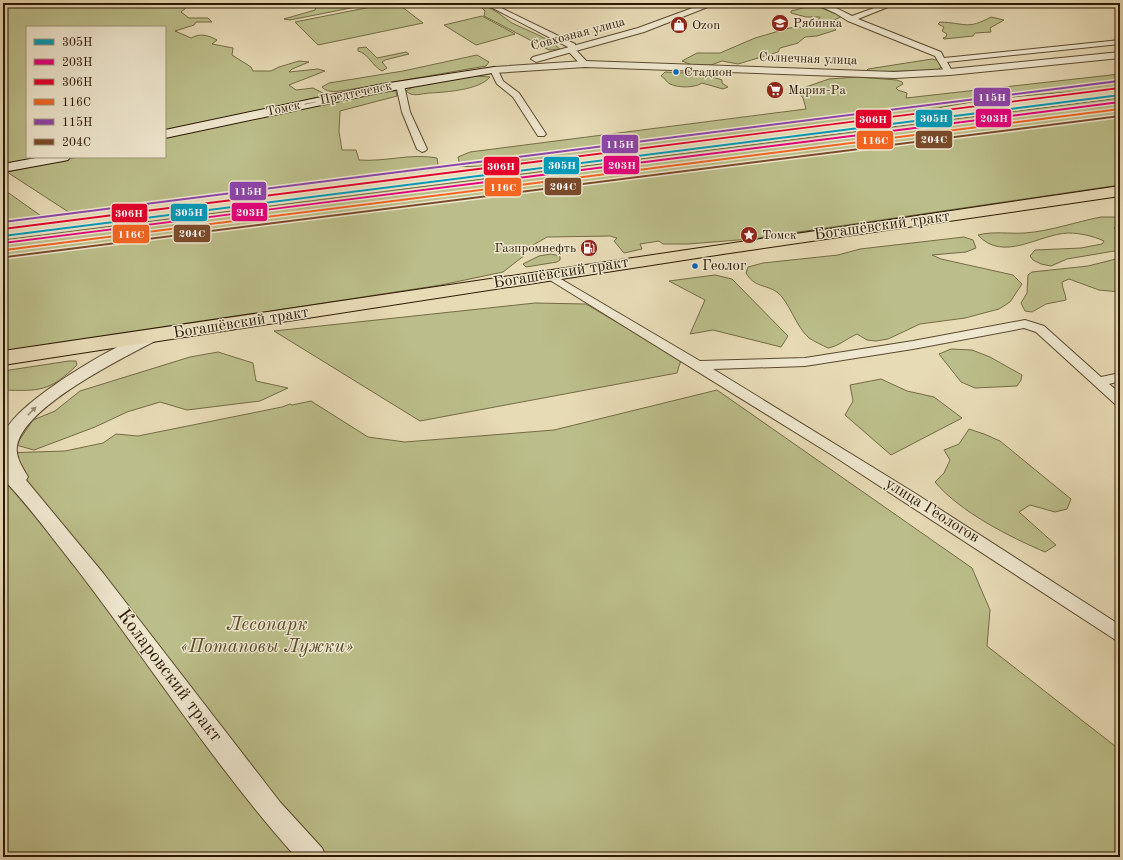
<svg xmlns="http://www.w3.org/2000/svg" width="1123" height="860" font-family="'Old Standard TT',serif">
  <rect width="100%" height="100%" fill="#e7dbb6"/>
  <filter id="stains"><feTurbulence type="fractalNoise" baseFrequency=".005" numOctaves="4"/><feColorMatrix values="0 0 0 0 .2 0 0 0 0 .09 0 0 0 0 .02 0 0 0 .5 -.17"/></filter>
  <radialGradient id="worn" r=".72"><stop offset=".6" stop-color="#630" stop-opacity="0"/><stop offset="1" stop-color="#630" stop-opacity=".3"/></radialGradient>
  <g fill="#bbbe8a" stroke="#746b45">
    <path d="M3,3H143L149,7L184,4L187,7L181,12L189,18H208L212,22H196L194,25L175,31L191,38C200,33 208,35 217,40L212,44L233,48L232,55L251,67L253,71H271L279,67L299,61L309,62L292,69L289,72L318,69L325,71L289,85L296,90L313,88L327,95L165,133V27H27V157H51L3,166Z"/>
    <polygon points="345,3 376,3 290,20 284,19 315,10 316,7 333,7"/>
    <polygon points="391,3 397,3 423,23 318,45 295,22"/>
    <polygon points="814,5 842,16 829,23 836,30 817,36 805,37 798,43 780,48 778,52 738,64 722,61 711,65 692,65 682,61 697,53 720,53 755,38 789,28 814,26 820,17 806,17 791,13 791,11"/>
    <path d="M485,6C496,10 503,17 512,23C528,31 547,37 560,49L549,50L484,16L485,11L481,7Z"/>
    <polygon points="482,16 515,34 476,45 444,25"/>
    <path d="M991,17L1004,20L990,28L991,32L975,33L973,36L944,39L943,38L946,37L947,34L942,31L944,27L938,24L940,22C966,23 967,30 991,17Z"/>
    <path d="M366,47L377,58L406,52L409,54L385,60L382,62L387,68L382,71C372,66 369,54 358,51V48Z"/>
    <path d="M477,55L489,62L486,66L347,90C338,91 328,94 322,87L329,83L403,71Z"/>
    <polygon points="932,59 940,61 941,67 938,70 865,72 868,69"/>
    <path d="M665,72L704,74L722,80V83L728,87L723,89L702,83C695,88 678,88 670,84C666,82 665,78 661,76Z"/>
    <path d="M1120,74V88C1048,94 974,97 904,116L474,167L460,166L458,157L470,152L806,109L803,98L797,90L829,79L856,77L897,80L902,82L903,84L896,88L898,90L907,93L906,98Z"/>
    <path d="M477,76L490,77C479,90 447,92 430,93C422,93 413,98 406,91C416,82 462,78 477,76Z"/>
    <path d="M386,91H396L397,96L340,111L339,132L342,150H356L359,160C386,162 411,153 437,158L438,165L428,170L70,213L7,172L78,157H165V138Z"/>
    <polygon points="1120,98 1120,185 751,239 688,244 663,244 659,241 640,244 642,249 624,253 614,241 617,238 610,236 547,237 521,252 525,255 503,272 441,285 3,352 3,240"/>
    <polygon points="3,189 44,218 3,223"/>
    <path d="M1101,217H1120V226L1114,228L1120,234V250L1067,259L1051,266L1041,264L1033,260L1030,256L1035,250L1081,248L1102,244L1104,241C1093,236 1080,233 1068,233C1039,234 1003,263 978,235C994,231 1009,234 1025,233C1051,231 1075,222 1101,217Z"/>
    <path d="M964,237L973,240L976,248L966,252L932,255L941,259L1013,275L1022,284L1010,302L999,309L965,318L920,324L888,339L876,341L867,340L857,334C846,339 839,346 828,348C822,345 815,342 809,338C796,327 789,301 777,292C765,284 755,288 746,273L748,267L763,263L838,255L860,249Z"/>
    <polygon points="551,254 560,256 560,260 557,262 526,267 523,264 539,256"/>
    <path d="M1120,258V292L1099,290L1069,279L1062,282C1062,289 1066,294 1066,300L1046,304L1032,312L1025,311L1021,303L1027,293L1028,275L1032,272L1088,266Z"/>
    <polygon points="715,275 732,279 788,336 781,347 713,330 690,334 705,300 669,281"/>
    <polygon points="535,303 586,304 681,360 677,373 420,421 274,331"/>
    <polygon points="951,349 972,350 990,357 1022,375 1021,380 1017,386 975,388 961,382 939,354"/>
    <polygon points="218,352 253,363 256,381 288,388 260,401 187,410 160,402 127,412 95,427 34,450 16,445 33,420 55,411 80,391 190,357"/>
    <path d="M69,361H76L77,365C49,392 40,391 3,390V371Z"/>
    <polygon points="881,379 907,391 934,397 962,418 891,455 845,415 853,401 850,385"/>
    <polygon points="717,390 972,568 990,610 987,646 1120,750 1120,857 3,857 3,453 65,451 103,443 116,434 138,436 282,407 290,404 292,405 311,401 368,437 405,442 554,430"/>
    <path d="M969,429L984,434L1000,441L1071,499L1067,509L1055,512L1030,505L1019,512L1056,545L1045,552C1010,537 960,512 935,482L944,473L950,460L944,450L959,444Z"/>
  </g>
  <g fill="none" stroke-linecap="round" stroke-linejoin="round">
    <defs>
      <g id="minor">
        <polygon points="483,3 491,3 575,44 576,50 589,64 582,66 569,52 568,47"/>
        <path d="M813,3C827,3 839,9 852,16L888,3H898L858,19L941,52L944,58L1120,40V44L947,62L951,69L947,71H944L935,56L848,21L835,13Z"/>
        <polygon points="491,68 497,68 503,81 519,93 546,134 544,136 538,136 513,97 497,84 490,70"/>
        <polygon points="397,83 403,83 404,85 410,112 427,149 425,151 422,152 417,149 402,112 396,85"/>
        <polygon points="549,272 700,361 805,358 913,341 1025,320 1044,326 1101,377 1120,373 1120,381 1109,384 1120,393 1120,406 1115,404 1036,332 1024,328 913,349 805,366 713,369 913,492 1120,625 1120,642 1114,639 832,455 545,277 543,275 545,273"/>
      </g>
      <g id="tertiary">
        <polygon points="706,3 718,3 644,32 536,62 531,59 533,57 638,28"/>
        <polygon points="1120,52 1120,58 950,75 894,78 585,67 494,73 489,70 494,67 585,61 894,72 950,69"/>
        <path d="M152,332L157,334L160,337L157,340C123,358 24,406 17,446C15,457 23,468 28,477L26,480L103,573L280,802L322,848L326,857H296C215,767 150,664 76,568C52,538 30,507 3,479C3,464 0,444 6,430C21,400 119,341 152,332Z"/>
      </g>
      <g id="secondary">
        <polygon points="494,67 500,70 498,72 383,92 165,138 165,130 383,84"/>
        <polygon points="41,157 70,157 68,160 63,161 3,172 3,164"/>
      </g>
      <polygon id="primary" points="1120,186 1120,196 723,254 3,365 3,351"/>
    </defs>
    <use href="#minor" stroke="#5b492e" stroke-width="2"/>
    <use href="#tertiary" stroke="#5b492e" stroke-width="2"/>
    <use href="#secondary" stroke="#2c1800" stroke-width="2"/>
    <use href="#primary" stroke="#2c1800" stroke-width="2"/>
    <use href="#minor" fill="#efe8d0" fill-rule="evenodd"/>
    <use href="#tertiary" fill="#efe8d0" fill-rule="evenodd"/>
    <use href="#secondary" fill="#efe8d0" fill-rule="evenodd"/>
    <use href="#primary" fill="#e7dbb6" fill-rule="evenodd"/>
    <defs>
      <polygon id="rail-1" points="1120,94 1120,96 3,237 3,235"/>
      <polygon id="rail-2" points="1120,101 1120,103 3,244 3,242 4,242"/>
      <polygon id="rail-3" points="1120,87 1120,89 1119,89 3,230 3,228"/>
      <polygon id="rail-4" points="1120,108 1120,110 5,251 3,251 3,249 5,249"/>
      <polygon id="rail-5" points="1118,80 1119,80 1119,82 3,223 3,221"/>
      <polygon id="rail-6" points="1120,115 1120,117 6,258 4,257 6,256"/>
    </defs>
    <use href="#rail-1" stroke="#efe8d0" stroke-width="3"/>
    <use href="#rail-2" stroke="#efe8d0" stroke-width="3"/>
    <use href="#rail-3" stroke="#efe8d0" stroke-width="3"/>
    <use href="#rail-4" stroke="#efe8d0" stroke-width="3"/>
    <use href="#rail-5" stroke="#efe8d0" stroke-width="3"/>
    <use href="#rail-6" stroke="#efe8d0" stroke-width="3"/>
    <use href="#rail-1" fill="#049ab9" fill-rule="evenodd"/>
    <use href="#rail-2" fill="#e5007d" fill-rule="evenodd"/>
    <use href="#rail-3" fill="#e4002b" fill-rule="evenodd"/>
    <use href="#rail-4" fill="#f26522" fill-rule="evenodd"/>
    <use href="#rail-5" fill="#8e44ad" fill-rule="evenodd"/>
    <use href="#rail-6" fill="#7a4b2a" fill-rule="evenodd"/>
  </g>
  <defs><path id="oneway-solid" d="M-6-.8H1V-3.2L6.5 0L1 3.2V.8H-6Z"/></defs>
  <use fill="#978a72" href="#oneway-solid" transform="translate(32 411) rotate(-45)"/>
  <defs>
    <symbol id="school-disc" viewBox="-11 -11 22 22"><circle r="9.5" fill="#8f2418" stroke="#efe8d0"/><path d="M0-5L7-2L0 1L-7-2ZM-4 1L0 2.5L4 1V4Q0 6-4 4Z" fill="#fff"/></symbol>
    <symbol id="shop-disc" viewBox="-11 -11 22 22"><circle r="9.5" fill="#8f2418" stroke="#efe8d0"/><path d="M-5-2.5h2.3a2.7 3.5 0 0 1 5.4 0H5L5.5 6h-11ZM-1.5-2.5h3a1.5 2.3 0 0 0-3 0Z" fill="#fff"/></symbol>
    <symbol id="supermarket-disc" viewBox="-11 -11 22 22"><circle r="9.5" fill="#8f2418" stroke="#efe8d0"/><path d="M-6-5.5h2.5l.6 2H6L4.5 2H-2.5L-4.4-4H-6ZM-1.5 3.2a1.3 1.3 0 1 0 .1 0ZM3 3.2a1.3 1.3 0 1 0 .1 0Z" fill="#fff"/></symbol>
    <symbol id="sight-disc" viewBox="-11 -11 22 22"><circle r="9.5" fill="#8f2418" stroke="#efe8d0"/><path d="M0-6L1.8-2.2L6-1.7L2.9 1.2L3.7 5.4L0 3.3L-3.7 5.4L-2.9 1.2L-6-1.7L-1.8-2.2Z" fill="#fff"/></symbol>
    <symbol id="fuel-disc" viewBox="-11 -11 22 22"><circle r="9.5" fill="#8f2418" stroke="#efe8d0"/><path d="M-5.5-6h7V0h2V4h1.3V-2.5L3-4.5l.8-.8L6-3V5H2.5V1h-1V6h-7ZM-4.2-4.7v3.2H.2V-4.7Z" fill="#fff"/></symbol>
  </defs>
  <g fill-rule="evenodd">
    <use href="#school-disc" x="770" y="13" width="20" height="20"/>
    <use href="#shop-disc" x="669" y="15" width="20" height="20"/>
    <use href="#supermarket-disc" x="765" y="80" width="20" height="20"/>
    <use href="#sight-disc" x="739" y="225" width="20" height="20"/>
    <use href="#fuel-disc" x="579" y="238" width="20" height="20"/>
  </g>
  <g fill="#0065bd" stroke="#efe8d0" stroke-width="1.5">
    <circle cx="676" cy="72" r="3.5"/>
    <circle cx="695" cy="266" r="3.5"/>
  </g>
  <g text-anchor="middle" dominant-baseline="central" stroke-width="3" stroke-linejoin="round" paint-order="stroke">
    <g font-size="13" fill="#2c1800" stroke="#efe8d0" text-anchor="start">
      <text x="793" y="23">Рябинка</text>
      <text x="692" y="25">Ozon</text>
      <text x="788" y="90">Мария-Ра</text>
      <text x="762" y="235">Томск</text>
      <text x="576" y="248" text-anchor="end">Газпромнефть</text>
    </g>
    <g font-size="13" fill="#2c1800" stroke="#efe8d0">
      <text transform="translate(578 34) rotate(-15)">Совхозная улица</text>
      <text transform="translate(808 59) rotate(2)">Солнечная улица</text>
      <text transform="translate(329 99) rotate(-12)">Томск — Предтеченск</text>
    </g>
    <g font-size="13" fill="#2c1800" stroke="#efe8d0" text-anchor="start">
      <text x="684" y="72">Стадион</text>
    </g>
    <g font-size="15" fill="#2c1800" stroke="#efe8d0" text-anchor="start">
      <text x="702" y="266">Геолог</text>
    </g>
    <g font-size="16" fill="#2c1800" stroke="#efe8d0">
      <text transform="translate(882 226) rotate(-8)">Богашёвский тракт</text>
      <text transform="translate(561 273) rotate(-9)">Богашёвский тракт</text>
      <text transform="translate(241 323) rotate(-9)">Богашёвский тракт</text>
      <text transform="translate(932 511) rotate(32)">улица Геологов</text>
    </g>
    <g font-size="19" font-style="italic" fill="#574a29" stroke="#efe8d0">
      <text x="267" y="625">Лесопарк<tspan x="267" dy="22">«Потаповы Лужки»</tspan></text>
    </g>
    <g font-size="19" fill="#2c1800" stroke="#efe8d0">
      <text transform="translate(169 676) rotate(53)">Коларовский тракт</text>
    </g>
  </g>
  <g stroke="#efe8d0" stroke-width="1.5">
    <rect x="973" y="87" width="38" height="20" rx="4" fill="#8e44ad"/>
    <rect x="975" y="108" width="37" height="20" rx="4" fill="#e5007d"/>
    <rect x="915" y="109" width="38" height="19" rx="4" fill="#049ab9"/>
    <rect x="855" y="109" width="37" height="20" rx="4" fill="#e4002b"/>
    <rect x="915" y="130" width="38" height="19" rx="4" fill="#7a4b2a"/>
    <rect x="856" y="130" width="38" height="20" rx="4" fill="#f26522"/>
    <rect x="601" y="134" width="38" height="20" rx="4" fill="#8e44ad"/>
    <rect x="603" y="155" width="37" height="20" rx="4" fill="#e5007d"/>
    <rect x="543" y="156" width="37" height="19" rx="4" fill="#049ab9"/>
    <rect x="483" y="156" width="37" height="20" rx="4" fill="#e4002b"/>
    <rect x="544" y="177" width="38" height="19" rx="4" fill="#7a4b2a"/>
    <rect x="484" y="177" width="38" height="20" rx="4" fill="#f26522"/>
    <rect x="229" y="181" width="38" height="20" rx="4" fill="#8e44ad"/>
    <rect x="231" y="202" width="37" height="20" rx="4" fill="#e5007d"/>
    <rect x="170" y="203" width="38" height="19" rx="4" fill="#049ab9"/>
    <rect x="111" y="203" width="37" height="20" rx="4" fill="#e4002b"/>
    <rect x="173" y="224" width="38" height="19" rx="4" fill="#7a4b2a"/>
    <rect x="112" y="224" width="38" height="20" rx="4" fill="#f26522"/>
  </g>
  <g font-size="11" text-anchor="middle" font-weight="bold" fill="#fff">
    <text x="992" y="101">115Н</text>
    <text x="994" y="122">203Н</text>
    <text x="934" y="122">305Н</text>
    <text x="873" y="123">306Н</text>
    <text x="934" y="143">204С</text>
    <text x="875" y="144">116С</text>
    <text x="620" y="148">115Н</text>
    <text x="622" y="169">203Н</text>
    <text x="562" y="169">305Н</text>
    <text x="501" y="170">306Н</text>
    <text x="563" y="190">204С</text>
    <text x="503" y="191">116С</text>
    <text x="248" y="195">115Н</text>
    <text x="250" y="216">203Н</text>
    <text x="189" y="216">305Н</text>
    <text x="129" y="217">306Н</text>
    <text x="192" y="237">204С</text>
    <text x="131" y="238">116С</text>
  </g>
  <rect width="1123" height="860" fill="none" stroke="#e7dbb6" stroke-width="16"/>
  <rect x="4" y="4" width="1115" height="852" fill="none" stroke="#2c1800" stroke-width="2"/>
  <rect x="8" y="8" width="1107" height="844" fill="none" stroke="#2c1800"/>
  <rect x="26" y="26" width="140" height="132" fill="#efe8d0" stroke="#a1957d"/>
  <rect x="34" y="39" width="20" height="6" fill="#049ab9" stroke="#a1957d"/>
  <text x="62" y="46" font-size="12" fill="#2c1800">305Н</text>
  <rect x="34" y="59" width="20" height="6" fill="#e5007d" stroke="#a1957d"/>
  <text x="62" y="66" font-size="12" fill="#2c1800">203Н</text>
  <rect x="34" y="79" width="20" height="6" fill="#e4002b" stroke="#a1957d"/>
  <text x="62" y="86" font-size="12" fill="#2c1800">306Н</text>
  <rect x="34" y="99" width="20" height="6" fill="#f26522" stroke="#a1957d"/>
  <text x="62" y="106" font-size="12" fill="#2c1800">116С</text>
  <rect x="34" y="119" width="20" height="6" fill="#8e44ad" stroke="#a1957d"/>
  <text x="62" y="126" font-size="12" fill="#2c1800">115Н</text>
  <rect x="34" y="139" width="20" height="6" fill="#7a4b2a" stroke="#a1957d"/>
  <text x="62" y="146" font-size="12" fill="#2c1800">204С</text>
  <rect width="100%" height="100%" filter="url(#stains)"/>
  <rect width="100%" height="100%" fill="url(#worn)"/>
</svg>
